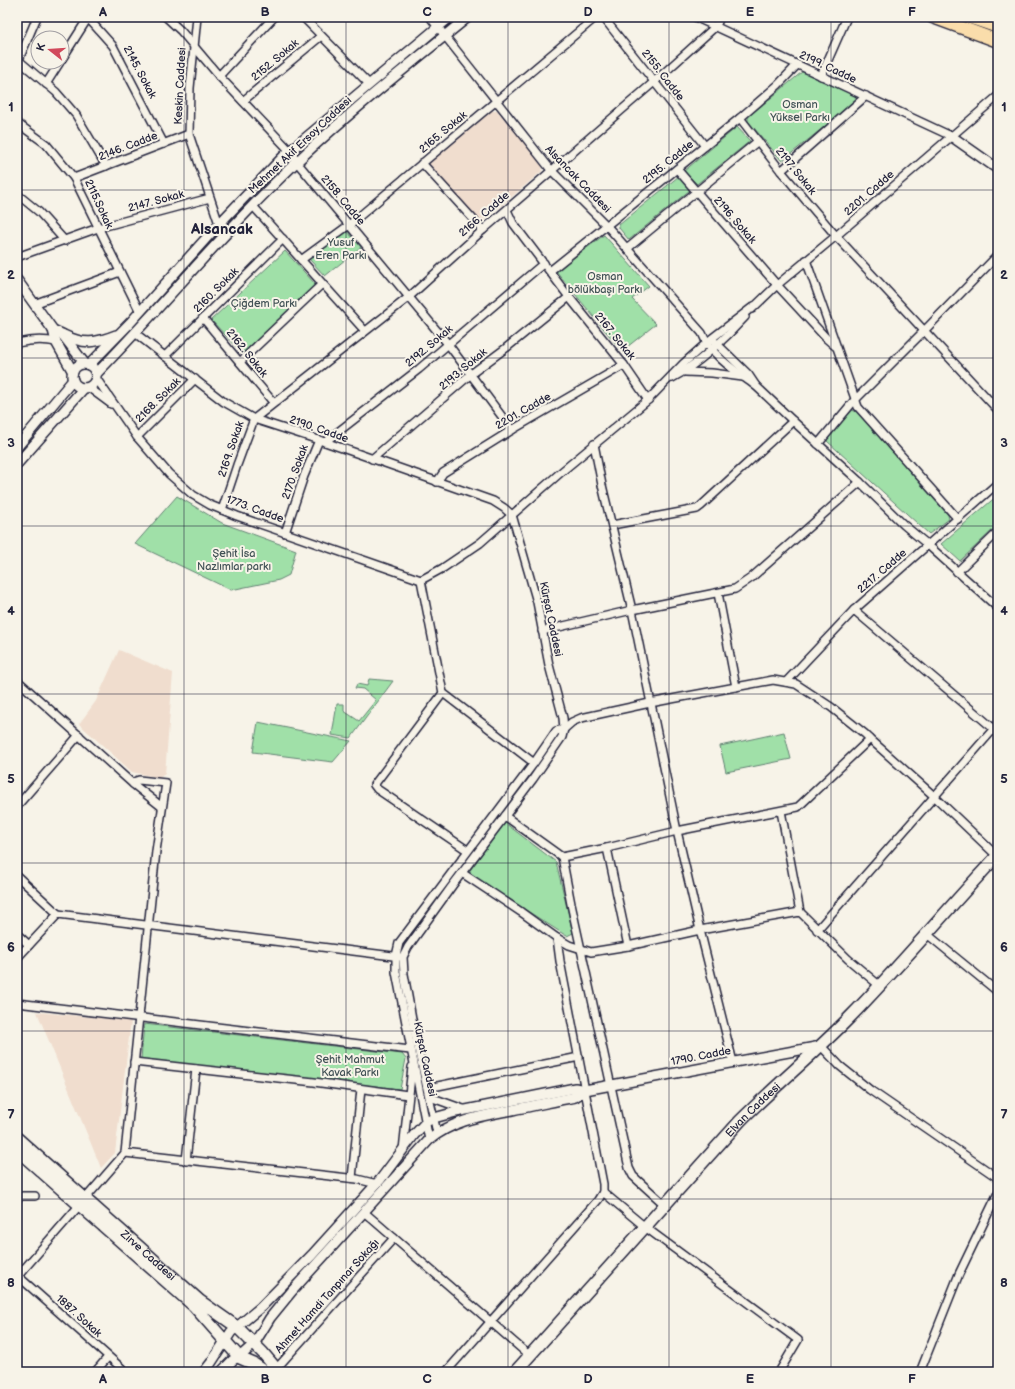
<svg xmlns="http://www.w3.org/2000/svg" width="1015" height="1389" font-family="'Balsamiq Sans',sans-serif">
  <rect width="100%" height="100%" fill="#f7f3e8"/>
  <filter id="ink" filterUnits="userSpaceOnUse"><feTurbulence type="fractalNoise" baseFrequency=".025" numOctaves="2"/><feDisplacementMap in="SourceGraphic" scale="8" xChannelSelector="R" yChannelSelector="G"/><feConvolveMatrix kernelMatrix="1 2 1 2 8 2 1 2 1" color-interpolation-filters="sRGB"/></filter>
  <g filter="url(#ink)">
    <g fill="#f0ddce">
      <polygon points="488,111 497,111 543,164 542,171 481,223 428,164"/>
      <polygon points="119,650 173,673 165,774 159,778 132,772 79,724 96,701"/>
      <polygon points="37,1012 131,1021 115,1153 101,1168"/>
    </g>
    <g fill="#a0e0a8" stroke="#618172">
      <polygon points="802,72 856,96 856,101 782,161 748,121 748,117"/>
      <polygon points="737,127 750,141 697,184 684,171"/>
      <polygon points="679,176 690,190 629,240 619,228 619,225"/>
      <polygon points="346,230 361,247 325,276 309,259"/>
      <polygon points="604,235 649,286 632,299 656,324 622,351 556,271"/>
      <polygon points="285,251 316,285 243,354 211,320"/>
      <polygon points="852,410 857,412 948,515 949,519 929,534 827,441 827,439"/>
      <polygon points="998,495 998,525 960,561 941,544"/>
      <polygon points="177,496 222,523 296,550 289,575 279,580 231,590 135,544"/>
      <polygon points="369,679 393,681 351,738 332,735 337,704 344,704 344,711 359,721 376,700 363,689 355,688 357,684 367,686"/>
      <polygon points="258,722 351,741 333,762 253,752"/>
      <polygon points="784,732 791,759 726,772 720,746"/>
      <polygon points="505,823 556,862 573,933 567,936 565,935 468,873"/>
      <polygon points="144,1024 402,1054 406,1059 400,1089 141,1059"/>
    </g>
    <g fill="none" stroke-linecap="round" stroke-linejoin="round">
      <defs>
        <g id="minor">
          <polyline points="87,17 113,46 164,144"/>
          <polyline points="166,17 181,31 219,76 290,151 300,166 448,344 512,430"/>
          <polyline points="197,17 190,88 189,134 219,224"/>
          <polyline points="303,17 369,84"/>
          <path d="M430,17L551,170L607,226L702,333C711,356 737,372 756,386"/>
          <polyline points="603,17 705,146"/>
          <polyline points="695,17 951,136"/>
          <polyline points="17,59 56,92 76,115 106,166"/>
          <polyline points="62,59 88,18"/>
          <polyline points="17,64 37,17"/>
          <polyline points="219,76 274,17"/>
          <polyline points="821,76 847,17"/>
          <polyline points="46,84 60,62"/>
          <polyline points="243,101 321,36"/>
          <polyline points="740,118 781,171 836,236 998,410"/>
          <polyline points="17,123 46,144 74,178 140,312"/>
          <polyline points="422,163 483,230"/>
          <polyline points="677,169 777,285 827,339 835,346"/>
          <polyline points="781,171 866,96"/>
          <polyline points="74,178 189,134"/>
          <polyline points="17,194 39,212 65,241"/>
          <polyline points="253,206 365,331"/>
          <polyline points="507,210 513,223 569,297 624,365 648,400"/>
          <polyline points="628,248 758,141"/>
          <polyline points="17,257 98,228 210,198"/>
          <polyline points="301,260 349,225 596,17"/>
          <polyline points="806,260 858,407 958,519"/>
          <polyline points="550,271 740,118 778,85 797,65"/>
          <polyline points="34,304 120,272"/>
          <polyline points="752,309 777,285 836,236 998,96"/>
          <polyline points="203,318 273,402"/>
          <polyline points="135,333 224,402 254,419 325,442 493,501 504,508 512,515"/>
          <polyline points="714,341 748,374 756,386 793,421 860,482 904,525 928,545 998,608"/>
          <path d="M17,343C30,340 43,339 56,342"/>
          <polyline points="165,356 283,239"/>
          <polyline points="240,362 322,284"/>
          <polyline points="685,372 712,373 743,377"/>
          <polyline points="96,378 137,437 169,474 193,495 210,505 237,516 421,580"/>
          <path d="M672,378C696,366 727,337 745,317"/>
          <polyline points="88,387 111,404"/>
          <polyline points="137,437 195,379"/>
          <polyline points="325,442 419,369 544,263"/>
          <polyline points="594,444 602,485 632,610 677,831 700,930 733,1062"/>
          <polyline points="818,444 853,402 924,331 998,255"/>
          <polyline points="372,459 471,374 506,348 569,297"/>
          <polyline points="437,482 443,473 512,430 624,365"/>
          <polyline points="222,510 237,465 254,419 409,297 483,230 654,82 716,26 720,17"/>
          <polyline points="612,525 697,509 701,506 793,421"/>
          <polyline points="285,533 304,476 319,440"/>
          <polyline points="957,572 998,532"/>
          <polyline points="718,593 736,687"/>
          <polyline points="854,610 994,729"/>
          <polyline points="542,631 632,610 735,589 751,578 860,482"/>
          <polyline points="17,680 133,784 162,807"/>
          <polyline points="786,682 854,610 998,483"/>
          <polyline points="443,693 374,785 377,789 467,850"/>
          <polyline points="534,763 443,693 421,580 443,568 480,543 560,473 648,400 684,363 711,339 754,306"/>
          <polyline points="17,806 79,735"/>
          <polyline points="781,811 800,912"/>
          <polyline points="505,816 562,857 607,848 677,831 798,807 870,739"/>
          <polyline points="607,848 628,946"/>
          <polyline points="562,857 571,904 629,1168 633,1176 665,1205"/>
          <polyline points="462,873 521,912 557,938 569,945 591,952 628,946 700,930 800,912 848,959 880,986"/>
          <polyline points="17,876 58,914 401,957"/>
          <polyline points="817,930 998,724"/>
          <polyline points="17,934 29,945"/>
          <polyline points="927,934 998,992"/>
          <polyline points="17,958 58,914"/>
          <polyline points="17,1003 410,1050"/>
          <polyline points="821,1046 840,1066 870,1090 998,1178"/>
          <polyline points="134,1062 314,1082 408,1095"/>
          <polyline points="428,1088 579,1057"/>
          <polyline points="430,1097 466,1110"/>
          <polyline points="437,1133 414,1030 404,974 403,957 408,947 452,886 533,779 562,737 564,729 563,718 549,665 537,602 512,515"/>
          <polyline points="429,1140 396,972 396,956 399,943 534,763 556,731 564,729 572,722 581,718 650,703 773,680 796,684 831,707 865,734 870,739 934,796 997,856"/>
          <polyline points="403,1150 412,1067"/>
          <polyline points="125,1153 357,1179 377,1184"/>
          <polyline points="186,1161 196,1069"/>
          <polyline points="352,1178 361,1089"/>
          <polyline points="603,1192 645,1227 798,1340 779,1372"/>
          <polyline points="17,1198 22,1196 35,1196"/>
          <polyline points="364,1212 530,1356"/>
          <polyline points="18,1276 126,1372"/>
          <polyline points="17,1277 125,1153 156,851 166,783 139,780 136,781 133,784"/>
          <polyline points="276,1369 394,1238"/>
          <polyline points="95,1372 108,1357"/>
          <polyline points="446,1372 598,1200 603,1192 603,1184 560,961 557,938"/>
          <polyline points="920,1372 959,1274 998,1193"/>
        </g>
        <g id="tertiary">
          <polyline points="951,136 998,169"/>
          <polyline points="17,280 53,330 62,334 85,364"/>
          <polyline points="53,330 56,342 73,372"/>
          <path d="M64,335C84,345 96,343 116,335"/>
          <circle cx="84" cy="376" r="12"/>
          <polyline points="89,365 130,323 219,224 284,156 450,17"/>
          <path d="M96,374C157,312 213,244 276,182C335,123 403,70 468,17"/>
          <polyline points="17,447 73,380"/>
          <polyline points="17,464 84,388"/>
          <polyline points="204,1372 211,1363 231,1332 261,1307 312,1255 380,1180 414,1135 426,1122 434,1118 456,1112 575,1088 585,1090 821,1046"/>
          <path d="M221,1372L233,1360L244,1353L254,1344L270,1318L292,1291L429,1140C453,1120 482,1116 512,1110C533,1106 554,1101 575,1097L585,1090"/>
        </g>
        <g id="secondary">
          <path id="s1" d="M17,1138L200,1301L237,1327L263,1353L279,1372"/>
          <polyline points="17,1150 194,1306 240,1358 254,1364 266,1372"/>
          <path id="s2" d="M515,1372L740,1121C776,1085 815,1053 850,1017C902,964 948,908 998,855"/>
        </g>
        <g id="primary">
          <polyline points="933,17 998,41"/>
          <polyline points="969,17 998,27"/>
        </g>
      </defs>
      <use href="#minor" stroke="#22223b" stroke-width="10"/>
      <use href="#tertiary" stroke="#22223b" stroke-width="12"/>
      <use href="#secondary" stroke="#22223b" stroke-width="14"/>
      <use href="#primary" stroke="#22223b" stroke-width="15"/>
      <use href="#minor" stroke="#f7f3e8" stroke-width="7"/>
      <use href="#tertiary" stroke="#f7f3e8" stroke-width="9"/>
      <use href="#secondary" stroke="#f7f3e8" stroke-width="11"/>
      <use href="#primary" stroke="#faddab" stroke-width="12"/>
    </g>
  </g>
  <path fill="none" stroke="#22223b" stroke-width="1" stroke-opacity="0.55" d="M184,17V1372M346,17V1372M508,17V1372M669,17V1372M831,17V1372M17,190H998M17,358H998M17,526H998M17,694H998M17,863H998M17,1031H998M17,1199H998"/>
  <g text-anchor="middle" dominant-baseline="central" stroke-width="4" stroke-linejoin="round" paint-order="stroke">
    <g font-size="11" fill="#22223b" stroke="#f7f3e8">
      <text transform="translate(275 60) rotate(-40)">2152. Sokak</text>
      <text transform="translate(828 67) rotate(25)">2199. Cadde</text>
      <text transform="translate(140 72) rotate(62)">2145. Sokak</text>
      <text transform="translate(663 75) rotate(52)">2155. Cadde</text>
      <text transform="translate(180 86) rotate(-87)">Keskin Caddesi</text>
      <text transform="translate(443 132) rotate(-40)">2165. Sokak</text>
      <text transform="translate(300 145) rotate(-43)">Mehmet Akif Ersoy Caddesi</text>
      <text transform="translate(128 146) rotate(-21)">2146. Cadde</text>
      <text transform="translate(668 162) rotate(-39)">2195. Cadde</text>
      <text transform="translate(796 171) rotate(51)">2197. Sokak</text>
      <text transform="translate(578 179) rotate(46)">Alsancak Caddesi</text>
      <text transform="translate(869 193) rotate(-41)">2201. Cadde</text>
      <text transform="translate(343 200) rotate(50)">2158. Cadde</text>
      <text transform="translate(156 201) rotate(-15)">2147. Sokak</text>
      <text transform="translate(99 204) rotate(65)">2115.Sokak</text>
      <text transform="translate(484 214) rotate(-41)">2166. Cadde</text>
      <text transform="translate(735 220) rotate(49)">2196. Sokak</text>
      <text transform="translate(216 290) rotate(-45)">2160. Sokak</text>
      <text transform="translate(615 336) rotate(51)">2167. Sokak</text>
      <text transform="translate(429 346) rotate(-40)">2192. Sokak</text>
      <text transform="translate(247 353) rotate(51)">2162. Sokak</text>
      <text transform="translate(463 369) rotate(-40)">2193. Sokak</text>
      <text transform="translate(158 400) rotate(-45)">2168. Sokak</text>
      <text transform="translate(523 411) rotate(-30)">2201. Cadde</text>
      <text transform="translate(319 429) rotate(19)">2190. Cadde</text>
      <text transform="translate(231 449) rotate(-71)">2169. Sokak</text>
      <text transform="translate(295 472) rotate(-70)">2170. Sokak</text>
      <text transform="translate(255 509) rotate(20)">1773. Cadde</text>
      <text transform="translate(882 571) rotate(-41)">2217. Cadde</text>
      <text transform="translate(551 619) rotate(78)">Kürşat Caddesi</text>
      <text transform="translate(701 1056) rotate(-11)">1790. Cadde</text>
      <text transform="translate(425 1059) rotate(78)">Kürşat Caddesi</text>
      <text stroke="none"><textPath href="#s2" startOffset="354">Elvan Caddesi</textPath></text>
      <text stroke="none"><textPath href="#s1" startOffset="176">Zirve Caddesi</textPath></text>
      <text transform="translate(327 1296) rotate(-48)">Ahmet Hamdi Tanpınar Sokağı</text>
      <text transform="translate(79 1316) rotate(42)">1887. Sokak</text>
    </g>
    <g font-size="11" fill="#425256" stroke="#f7f3e8">
      <text x="800" y="104">Osman<tspan x="800" dy="13">Yüksel Parkı</tspan></text>
      <text x="341" y="242">Yusuf<tspan x="341" dy="13">Eren Parkı</tspan></text>
      <text x="605" y="276">Osman<tspan x="605" dy="13">bölükbaşı Parkı</tspan></text>
      <text x="264" y="303">Çiğdem Parkı</text>
      <text x="234" y="553">Şehit İsa<tspan x="234" dy="13">Nazlımlar parkı</tspan></text>
      <text x="350" y="1059">Şehit Mahmut<tspan x="350" dy="13">Kavak Parkı</tspan></text>
    </g>
    <g font-size="15" font-weight="bold" fill="#22223b" stroke="#f7f3e8">
      <text x="222" y="229">Alsancak</text>
    </g>
  </g>
  <rect width="1015" height="1389" fill="none" stroke="#f7f3e8" stroke-width="44"/>
  <g transform="translate(50 50) rotate(287)"><circle r="19" fill="#f7f3e8" stroke="#a29fa3"/>
  <path d="M0-3L7 15L0 10L-7 15Z" fill="#d1495b"/>
  <text y="-6" font-size="11" font-weight="bold" text-anchor="middle" fill="#22223b">K</text>
  </g>
  <rect x="22" y="22" width="971" height="1345" fill="none" stroke="#22223b" stroke-width="1.5"/>
  <g font-size="13" text-anchor="middle" font-weight="bold" fill="#22223b">
    <text x="103" y="16">A</text>
    <text x="265" y="16">B</text>
    <text x="427" y="16">C</text>
    <text x="588" y="16">D</text>
    <text x="750" y="16">E</text>
    <text x="912" y="16">F</text>
    <text x="11" y="111">1</text>
    <text x="1004" y="111">1</text>
    <text x="11" y="279">2</text>
    <text x="1004" y="279">2</text>
    <text x="11" y="447">3</text>
    <text x="1004" y="447">3</text>
    <text x="11" y="615">4</text>
    <text x="1004" y="615">4</text>
    <text x="11" y="783">5</text>
    <text x="1004" y="783">5</text>
    <text x="11" y="951">6</text>
    <text x="1004" y="951">6</text>
    <text x="11" y="1119">7</text>
    <text x="1004" y="1119">7</text>
    <text x="11" y="1287">8</text>
    <text x="1004" y="1287">8</text>
    <text x="103" y="1383">A</text>
    <text x="265" y="1383">B</text>
    <text x="427" y="1383">C</text>
    <text x="588" y="1383">D</text>
    <text x="750" y="1383">E</text>
    <text x="912" y="1383">F</text>
  </g>
</svg>
